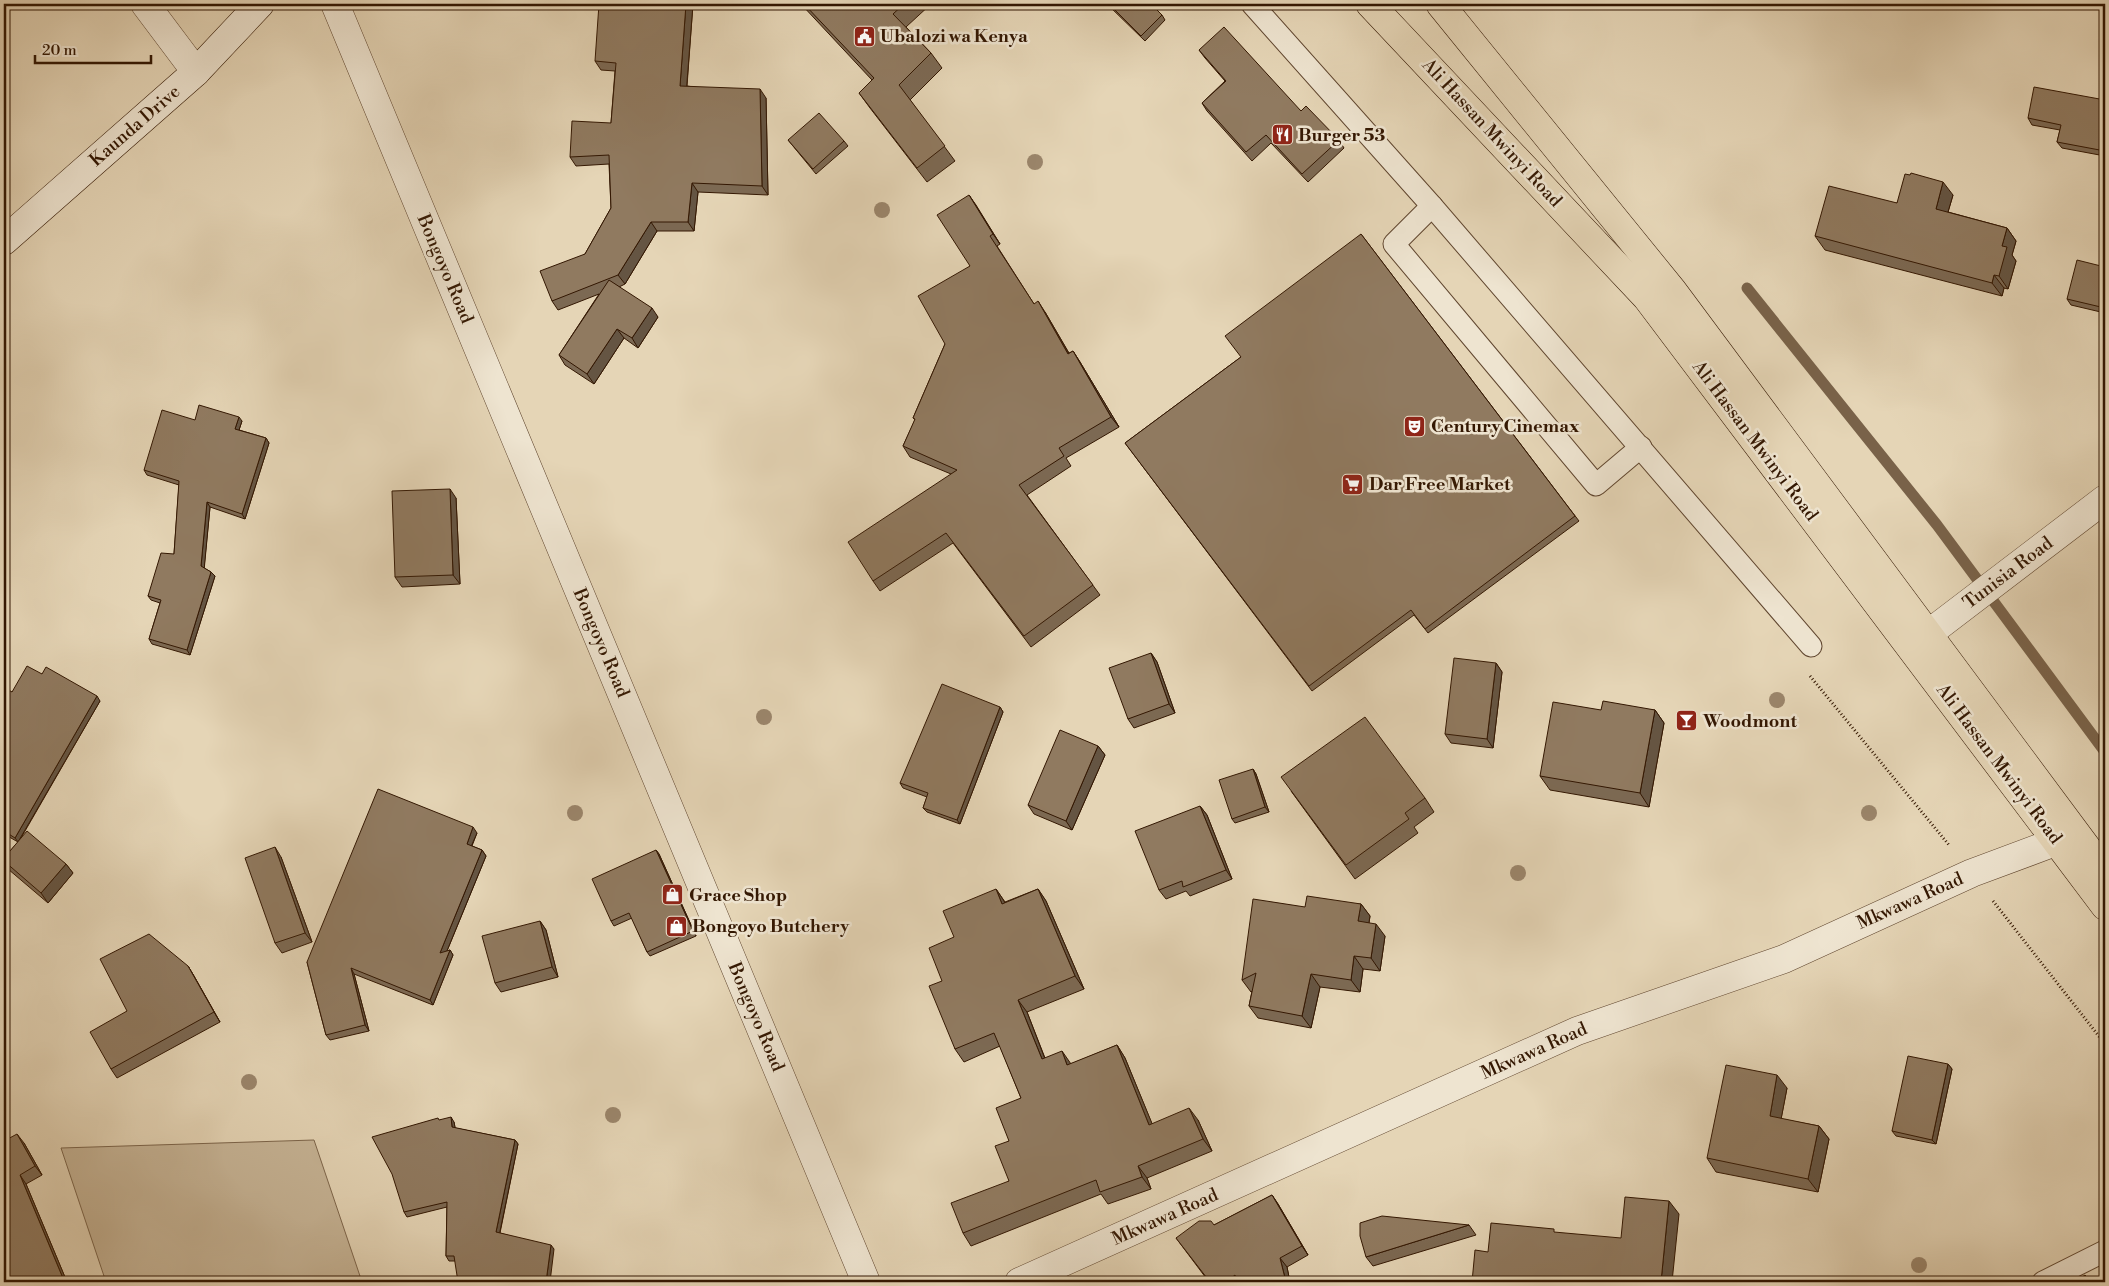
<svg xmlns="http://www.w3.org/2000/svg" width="2109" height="1286" font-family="'Libre Bodoni',serif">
  <rect width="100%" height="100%" fill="#e5d5b6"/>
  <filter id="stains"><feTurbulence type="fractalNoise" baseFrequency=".004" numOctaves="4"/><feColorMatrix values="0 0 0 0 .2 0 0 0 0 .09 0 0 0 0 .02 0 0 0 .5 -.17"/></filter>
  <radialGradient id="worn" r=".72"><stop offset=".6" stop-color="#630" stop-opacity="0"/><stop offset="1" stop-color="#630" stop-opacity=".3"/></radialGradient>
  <polygon fill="#c7b597" stroke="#7d664c" points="314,1140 362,1282 106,1282 61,1148"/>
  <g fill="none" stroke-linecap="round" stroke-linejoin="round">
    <polyline stroke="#796249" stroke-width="11" points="1747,288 1937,525 2105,752"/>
    <defs>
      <g id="lane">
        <polyline points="1252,4 1432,206 1811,646"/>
        <polyline points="1432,206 1394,244 1596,485 1641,447"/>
        <polyline points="2043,1282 2105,1251"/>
      </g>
      <g id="street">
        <polyline points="145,4 196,72"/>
        <polyline points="335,4 866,1282"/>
        <polyline points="1911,647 2105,499"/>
        <polyline points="1019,1282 1577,1031 1784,959 1972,873 2058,841"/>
      </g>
      <polyline id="secondary" points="4,241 196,72 260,4"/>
      <g id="highway">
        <polyline points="1370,4 1647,298 2105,906"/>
        <polyline points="1440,4 1673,291 2105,872"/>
      </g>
    </defs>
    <use href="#lane" stroke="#60462f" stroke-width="23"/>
    <use href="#street" stroke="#60462f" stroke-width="29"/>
    <use href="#secondary" stroke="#331702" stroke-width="29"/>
    <use href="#highway" stroke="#331702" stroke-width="29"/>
    <g stroke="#331702" stroke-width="3" stroke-dasharray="1 2.5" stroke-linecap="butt">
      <polyline points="1810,676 1949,845"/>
      <polyline points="1993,901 2105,1044"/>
    </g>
    <use href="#lane" stroke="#eee4d0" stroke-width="21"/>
    <use href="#street" stroke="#eee4d0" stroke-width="28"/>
    <use href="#secondary" stroke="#eee4d0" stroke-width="28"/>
    <use href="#highway" stroke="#e5d5b6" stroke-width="28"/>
  </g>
  <g fill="#9b866c">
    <circle cx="1035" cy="162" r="8"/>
    <circle cx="882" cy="210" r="8"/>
    <circle cx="1777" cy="700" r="8"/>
    <circle cx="764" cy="717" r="8"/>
    <circle cx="575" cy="813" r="8"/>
    <circle cx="1869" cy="813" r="8"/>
    <circle cx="1518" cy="873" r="8"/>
    <circle cx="249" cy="1082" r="8"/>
    <circle cx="613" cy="1115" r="8"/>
    <circle cx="1919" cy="1265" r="8"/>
  </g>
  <g fill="#7c6953" stroke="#331702">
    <polygon points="536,4 552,4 551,6 539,6"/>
    <polygon points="693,4 687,86 766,98 768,195 698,192 694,231 657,231 625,284 619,287 658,317 638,348 624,338 594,384 565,365 559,355 599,294 558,310 552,301 585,254 611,208 609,164 576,166 570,157 611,123 615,71 601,70 595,61"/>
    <polygon points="801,4 931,4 906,27 931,53 942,68 910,100 955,161 927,182 870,108 859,93 872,80"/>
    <polygon points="1107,4 1151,4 1162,15 1165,20 1145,41"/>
    <polygon points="1199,50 1301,111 1339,140 1344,148 1308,182 1271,143 1252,161 1207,111 1202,103 1225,81 1205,58"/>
    <polygon points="2105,100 2105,156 2062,148 2057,142 2060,130 2032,125 2028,118"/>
    <polygon points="788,140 844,141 848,146 816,174"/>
    <polygon points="969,195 1000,244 997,246 1034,304 1045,312 1069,353 1073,351 1080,362 1119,427 1066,458 1071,466 1027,495 1100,595 1031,647 953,543 880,591 873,581 951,474 910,457 903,446 915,420 913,418 945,344 970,266"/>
    <polygon points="1953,195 1948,212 2007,228 2016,241 2012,255 2016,261 2008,289 2004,288 2002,296 1825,250 1815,236 1897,203"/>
    <polygon points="1361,234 1579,521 1428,633 1414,615 1312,691 1125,443 1241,357"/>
    <polygon points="2105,265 2105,313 2071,305 2067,299 2105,267"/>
    <polygon points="195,420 242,421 239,430 266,438 269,443 245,519 210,507 204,568 211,572 215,576 190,655 152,644 149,639 160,603 151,600 148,596 174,554 179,485 147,475 144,470"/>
    <polygon points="456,498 460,584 402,587 395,577"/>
    <polygon points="1151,653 1157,662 1175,713 1134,728 1128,719"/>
    <polygon points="1496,663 1502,672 1493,748 1451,743 1445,734"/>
    <polygon points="42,674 100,701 21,838 66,864 73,873 48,903 8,869 4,862 4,858 18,842 4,834 4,695 12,692"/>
    <polygon points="1000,707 1003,712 960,824 927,812 923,808 927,797 903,788 900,783"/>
    <polygon points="1601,710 1655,710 1664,723 1649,807 1550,790 1540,776"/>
    <polygon points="1098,746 1105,755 1072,830 1034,814 1028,805"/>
    <polygon points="1253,769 1256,774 1269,812 1235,823 1232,819"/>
    <polygon points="1291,791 1425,798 1434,812 1414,827 1418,833 1355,879"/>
    <polygon points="1200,806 1207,815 1232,879 1190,896 1186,891 1166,899 1159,890"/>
    <polygon points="477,833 472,846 482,850 486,856 447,951 450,950 453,955 433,1005 354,974 369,1031 330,1040 326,1035 307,962"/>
    <polygon points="656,850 659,854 696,936 650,956 647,952 632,918 614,926 611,921"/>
    <polygon points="281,857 312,942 282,953 275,943"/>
    <polygon points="996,889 1005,902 1038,889 1046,901 1084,989 1027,1012 1045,1058 1071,1064 1117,1045 1125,1058 1152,1124 1198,1120 1212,1151 1147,1178 1151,1189 1108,1204 1101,1194 971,1246 963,1233 1009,1181 1009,1141 1021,1098 1000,1046 964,1062 955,1049 954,937"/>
    <polygon points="1361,904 1370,916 1369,923 1385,936 1380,971 1363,969 1360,992 1320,987 1311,1028 1258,1018 1249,1006 1252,991 1251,992 1242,980 1305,907"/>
    <polygon points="540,921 546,930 558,977 501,992 495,983"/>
    <polygon points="188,966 194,976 220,1022 117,1078 111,1069 127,1011"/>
    <polygon points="1948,1064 1952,1069 1936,1144 1896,1136 1892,1131"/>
    <polygon points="1787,1088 1781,1119 1819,1126 1829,1139 1818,1192 1716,1172 1707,1158"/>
    <polygon points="440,1120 454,1122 455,1128 515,1140 518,1144 500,1233 554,1249 455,1261 449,1261 446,1256 447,1207 407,1217 404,1212"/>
    <polygon points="24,1143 42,1175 26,1184 67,1282 4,1282"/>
    <polygon points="1272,1195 1278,1204 1308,1255 1287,1267 1290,1282 1209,1282 1176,1238 1214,1225"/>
    <polygon points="1469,1225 1476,1235 1373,1266 1366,1257"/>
  </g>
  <g fill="#655543" stroke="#331702">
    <polygon points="686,4 693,4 686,95 680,86"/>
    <polygon points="760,89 766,98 768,195 762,186"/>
    <polygon points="1943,182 1953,195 1945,222 1936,209"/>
    <polygon points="692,183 698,192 694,231 688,222"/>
    <polygon points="969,195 976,205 1000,244 993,234"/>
    <polygon points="651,222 657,231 625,284 618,275"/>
    <polygon points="2007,228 2016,241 2012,255 2016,261 2008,289 1999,276 2002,246"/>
    <polygon points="1994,275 2004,288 2002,296 1992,283"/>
    <polygon points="1038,301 1045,312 1075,364 1068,354"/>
    <polygon points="652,308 658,317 638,348 632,338"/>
    <polygon points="617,329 624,338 594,384 587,374"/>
    <polygon points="1073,351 1080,362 1119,427 1111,417"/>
    <polygon points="239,417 242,421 238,433 235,429"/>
    <polygon points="266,438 269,443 245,519 242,514"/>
    <polygon points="450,489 456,498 460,584 453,575"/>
    <polygon points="207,502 210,507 204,571 201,566"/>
    <polygon points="211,572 215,576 190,655 187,650"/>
    <polygon points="1151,653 1157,662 1175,713 1169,704"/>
    <polygon points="1496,663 1502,672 1493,748 1487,739"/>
    <polygon points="97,696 100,701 18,842 15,838"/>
    <polygon points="1000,707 1003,712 960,824 957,820"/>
    <polygon points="1655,710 1664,723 1649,807 1640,793"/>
    <polygon points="1098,746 1105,755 1072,830 1066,821"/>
    <polygon points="1253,769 1256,774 1269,812 1265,807"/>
    <polygon points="1200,806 1207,815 1232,879 1226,870"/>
    <polygon points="473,827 477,833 470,849 467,844"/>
    <polygon points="275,847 281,857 312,942 305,933"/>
    <polygon points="482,850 486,856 444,958 440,953"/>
    <polygon points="656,850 659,854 696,936 693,931"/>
    <polygon points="66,864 73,873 48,903 41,893"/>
    <polygon points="996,889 1004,901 1010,916 1002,904"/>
    <polygon points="1038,889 1046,901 1084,989 1075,976"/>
    <polygon points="1361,904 1370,916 1367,934 1358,921"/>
    <polygon points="540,921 546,930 558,977 552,967"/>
    <polygon points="1376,924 1385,936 1380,971 1371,958"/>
    <polygon points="450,950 453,955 433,1005 430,1000"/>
    <polygon points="1354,956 1363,969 1360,992 1351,980"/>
    <polygon points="188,966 194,976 220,1022 214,1012"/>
    <polygon points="351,968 354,974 369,1031 365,1025"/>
    <polygon points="1311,974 1320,987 1311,1028 1302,1016"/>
    <polygon points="1018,1000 1027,1012 1050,1072 1042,1059"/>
    <polygon points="1117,1045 1125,1058 1158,1138 1149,1125"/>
    <polygon points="1062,1051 1071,1064 1067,1065"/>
    <polygon points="1948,1064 1952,1069 1936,1144 1932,1140"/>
    <polygon points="1777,1075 1787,1088 1779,1130 1770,1116"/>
    <polygon points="1189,1108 1198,1120 1212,1151 1203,1139"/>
    <polygon points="451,1117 454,1122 456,1132 452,1127"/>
    <polygon points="1819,1126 1829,1139 1818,1192 1808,1179"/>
    <polygon points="17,1134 24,1143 42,1175 35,1166"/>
    <polygon points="515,1140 518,1144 499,1236 496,1232"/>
    <polygon points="1138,1166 1147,1178 1151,1189 1142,1177"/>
    <polygon points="20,1175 26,1184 67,1282 62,1276"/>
    <polygon points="1272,1195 1278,1204 1308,1255 1302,1246"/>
    <polygon points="1669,1201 1679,1214 1672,1282 1661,1282"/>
    <polygon points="551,1245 554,1249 550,1282 546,1282"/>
    <polygon points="1280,1258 1287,1267 1290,1282 1286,1282"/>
  </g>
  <g fill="#907a60" stroke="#331702">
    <polygon points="599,4 686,4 680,86 760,89 762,186 692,183 688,222 651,222 618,275 552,301 540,271 585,254 611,208 609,155 570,157 572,121 611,123 616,63 595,61"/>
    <polygon points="804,4 904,4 893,14 931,53 899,85 945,146 917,168 859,93 874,78"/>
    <polygon points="1109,4 1151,4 1162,15 1141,36"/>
    <polygon points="1224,27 1301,111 1306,106 1339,140 1302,174 1266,135 1246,152 1202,103 1226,81 1199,50"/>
    <polygon points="2034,87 2105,100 2105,151 2057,142 2061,125 2028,118"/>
    <polygon points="819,113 844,141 813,169 788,140"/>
    <polygon points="1911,173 1943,182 1936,209 2007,228 2002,246 2007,247 1999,276 1994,275 1992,283 1815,236 1829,186 1897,203 1905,174 1910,175"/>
    <polygon points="969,195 993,234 990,236 1034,304 1038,301 1068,354 1073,351 1111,417 1059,448 1064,456 1019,485 1093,585 1024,636 946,533 873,581 848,542 957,470 903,446 915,419 913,418 945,344 918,296 970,266 937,215"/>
    <polygon points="1361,234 1575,516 1425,629 1411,610 1309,686 1125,443 1241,357 1225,336"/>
    <polygon points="2077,260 2105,267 2105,265 2105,308 2067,299"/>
    <polygon points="609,280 652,308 632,338 617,329 587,374 559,355"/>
    <polygon points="199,405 239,417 235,429 266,438 242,514 207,502 201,566 211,572 187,650 149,639 161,600 148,596 161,553 174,554 179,481 144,470 162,410 195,420"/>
    <polygon points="450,489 453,575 395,577 392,491"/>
    <polygon points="1151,653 1169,704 1128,719 1109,668"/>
    <polygon points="1454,658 1496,663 1487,739 1445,734"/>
    <polygon points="27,666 42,674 46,667 97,696 15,838 4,831 4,695 7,689 12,692"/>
    <polygon points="942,684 1000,707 957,820 923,808 928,793 900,783"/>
    <polygon points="1603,701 1655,710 1640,793 1540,776 1553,702 1601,710"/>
    <polygon points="1365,717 1425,798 1405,813 1409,819 1346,865 1281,777"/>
    <polygon points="1060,730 1098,746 1066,821 1028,805"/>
    <polygon points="1253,769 1265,807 1232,819 1219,780"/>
    <polygon points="378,789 473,827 467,844 482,850 440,953 450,950 430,1000 351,968 365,1025 326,1035 307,962"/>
    <polygon points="1200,806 1226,870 1183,887 1182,881 1159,890 1135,831"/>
    <polygon points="27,831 66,864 41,893 4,861 4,858"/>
    <polygon points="275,847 305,933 275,943 245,858"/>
    <polygon points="656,850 693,931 647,952 629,913 611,921 592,879"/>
    <polygon points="996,889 1002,904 1038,889 1075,976 1018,1000 1042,1059 1062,1051 1067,1065 1117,1045 1149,1125 1189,1108 1203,1139 1138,1166 1142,1177 1100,1192 1096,1180 963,1233 951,1203 1009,1181 995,1146 1009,1141 996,1108 1021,1098 994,1033 955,1049 929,986 942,981 929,948 954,937 943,911"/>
    <polygon points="1307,896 1361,904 1358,921 1376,924 1371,958 1354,956 1351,980 1311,974 1302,1016 1249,1006 1256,973 1242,980 1253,899 1305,907"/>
    <polygon points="540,921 552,967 495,983 482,936"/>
    <polygon points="149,934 188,966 214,1012 111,1069 90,1032 127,1011 100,959"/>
    <polygon points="1908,1056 1948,1064 1932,1140 1892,1131"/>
    <polygon points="1726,1065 1777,1075 1770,1116 1819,1126 1808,1179 1707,1158"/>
    <polygon points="451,1117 452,1127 515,1140 496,1232 551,1245 546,1282 458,1282 454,1256 446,1256 447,1202 404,1212 392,1174 372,1137 438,1118 439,1120"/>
    <polygon points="17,1134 35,1166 20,1175 62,1276 49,1281 49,1282 4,1282 4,1141"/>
    <polygon points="1272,1195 1302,1246 1280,1258 1286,1282 1237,1282 1235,1275 1226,1282 1210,1282 1176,1238 1199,1221 1211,1221 1214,1225"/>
    <polygon points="1625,1197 1669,1201 1661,1282 1472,1282 1475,1250 1488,1252 1491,1223 1554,1229 1554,1232 1621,1238"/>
    <polygon points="1382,1216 1469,1225 1366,1257 1360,1236 1360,1223"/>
    <polygon points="2085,1275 2091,1282 2075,1282"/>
  </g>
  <defs>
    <symbol id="civic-square" viewBox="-11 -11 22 22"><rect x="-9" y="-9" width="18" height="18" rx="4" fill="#8f2418" stroke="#eee4d0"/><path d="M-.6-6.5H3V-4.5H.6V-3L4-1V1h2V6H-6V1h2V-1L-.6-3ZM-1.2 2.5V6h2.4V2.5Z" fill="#fff"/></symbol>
    <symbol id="restaurant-square" viewBox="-11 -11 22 22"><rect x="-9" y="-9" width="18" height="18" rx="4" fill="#8f2418" stroke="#eee4d0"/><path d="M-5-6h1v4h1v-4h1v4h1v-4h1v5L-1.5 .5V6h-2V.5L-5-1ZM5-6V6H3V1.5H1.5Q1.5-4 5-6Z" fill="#fff"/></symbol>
    <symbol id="theatre-square" viewBox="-11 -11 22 22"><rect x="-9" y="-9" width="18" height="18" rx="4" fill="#8f2418" stroke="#eee4d0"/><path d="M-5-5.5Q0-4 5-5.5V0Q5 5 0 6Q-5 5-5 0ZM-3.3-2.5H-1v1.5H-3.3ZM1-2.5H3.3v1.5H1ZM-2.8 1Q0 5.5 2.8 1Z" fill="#fff"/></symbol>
    <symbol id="supermarket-square" viewBox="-11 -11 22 22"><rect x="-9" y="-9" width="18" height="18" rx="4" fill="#8f2418" stroke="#eee4d0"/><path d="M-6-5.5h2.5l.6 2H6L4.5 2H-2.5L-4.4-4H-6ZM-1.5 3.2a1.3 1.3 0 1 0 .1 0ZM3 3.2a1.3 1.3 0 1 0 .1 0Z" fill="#fff"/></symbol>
    <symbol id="bar-square" viewBox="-11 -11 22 22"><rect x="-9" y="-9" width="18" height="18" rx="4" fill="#8f2418" stroke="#eee4d0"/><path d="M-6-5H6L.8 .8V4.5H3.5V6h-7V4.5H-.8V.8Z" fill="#fff"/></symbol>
    <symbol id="shop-square" viewBox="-11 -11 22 22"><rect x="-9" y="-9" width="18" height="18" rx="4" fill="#8f2418" stroke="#eee4d0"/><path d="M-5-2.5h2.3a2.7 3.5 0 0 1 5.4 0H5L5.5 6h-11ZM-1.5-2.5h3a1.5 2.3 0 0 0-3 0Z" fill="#fff"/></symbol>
  </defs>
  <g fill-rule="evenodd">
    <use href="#civic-square" x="852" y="24" width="25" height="25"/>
    <use href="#restaurant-square" x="1270" y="122" width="25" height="25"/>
    <use href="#theatre-square" x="1402" y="414" width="25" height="25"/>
    <use href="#supermarket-square" x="1340" y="472" width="25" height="25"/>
    <use href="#bar-square" x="1674" y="708" width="25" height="25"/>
    <use href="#shop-square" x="660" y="882" width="25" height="25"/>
    <use href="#shop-square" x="664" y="914" width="25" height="25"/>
  </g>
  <g text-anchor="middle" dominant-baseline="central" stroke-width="5" stroke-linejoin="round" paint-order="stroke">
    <g font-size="18" font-weight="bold" fill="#331702" stroke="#eee4d0" text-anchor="start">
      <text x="880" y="36">Ubalozi wa Kenya</text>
      <text x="1298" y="135">Burger 53</text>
      <text x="1431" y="426">Century Cinemax</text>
      <text x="1369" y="484">Dar Free Market</text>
      <text x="1703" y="721">Woodmont</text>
      <text x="689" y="895">Grace Shop</text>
      <text x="692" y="926">Bongoyo Butchery</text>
    </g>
    <g font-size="18" fill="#331702" stroke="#eee4d0">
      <text transform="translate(135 126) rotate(-41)">Kaunda Drive</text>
      <text transform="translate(1492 133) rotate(47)">Ali Hassan Mwinyi Road</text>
      <text transform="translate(445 269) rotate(67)">Bongoyo Road</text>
      <text transform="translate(1755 441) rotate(53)">Ali Hassan Mwinyi Road</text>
      <text transform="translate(2008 573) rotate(-37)">Tunisia Road</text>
      <text transform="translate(601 643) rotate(67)">Bongoyo Road</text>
      <text transform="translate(1999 764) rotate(53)">Ali Hassan Mwinyi Road</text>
      <text transform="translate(1910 901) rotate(-24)">Mkwawa Road</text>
      <text transform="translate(756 1017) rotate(67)">Bongoyo Road</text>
      <text transform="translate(1534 1051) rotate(-24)">Mkwawa Road</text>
      <text transform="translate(1165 1217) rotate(-24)">Mkwawa Road</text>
    </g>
  </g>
  <rect width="2109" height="1286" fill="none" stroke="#e5d5b6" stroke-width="20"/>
  <rect x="5" y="5" width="2099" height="1276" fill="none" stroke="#331702" stroke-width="2.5"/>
  <rect x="10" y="10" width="2089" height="1266" fill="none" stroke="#331702"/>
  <path d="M35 55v8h116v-8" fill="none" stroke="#331702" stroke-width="2.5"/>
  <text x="42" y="55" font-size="15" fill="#331702" stroke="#eee4d0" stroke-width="4" paint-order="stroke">20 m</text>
  <rect width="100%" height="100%" filter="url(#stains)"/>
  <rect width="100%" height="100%" fill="url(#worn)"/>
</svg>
